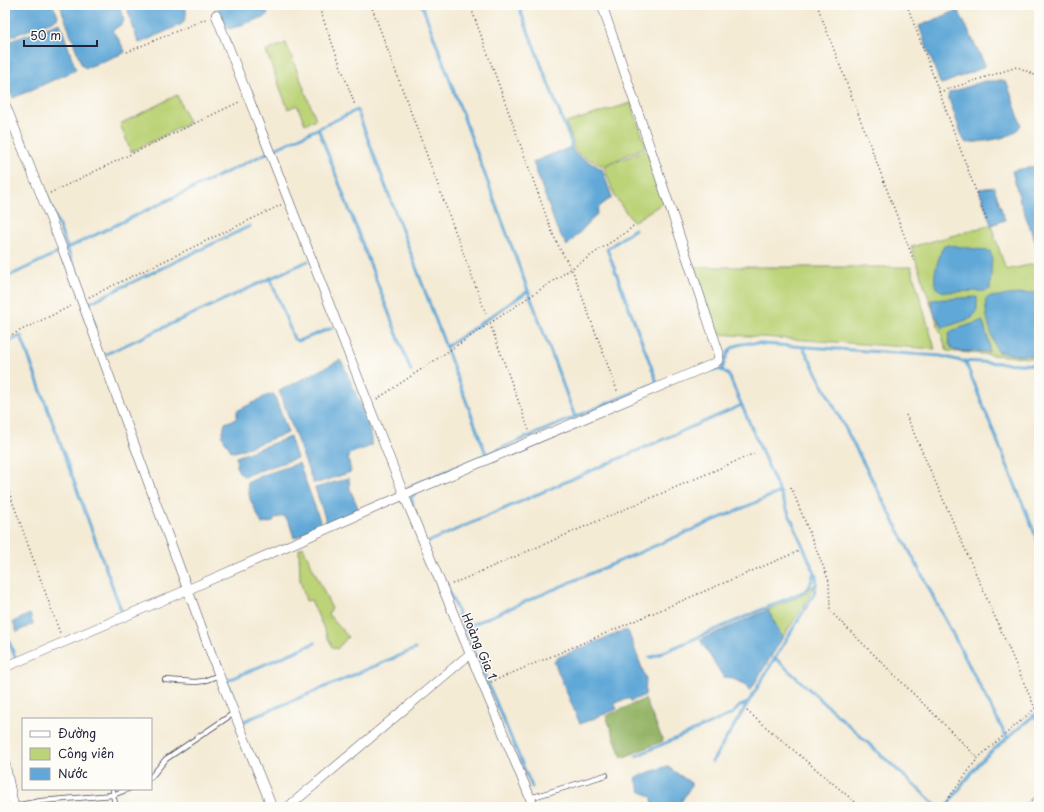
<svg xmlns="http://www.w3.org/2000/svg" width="1044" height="812" font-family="'Playpen Sans',sans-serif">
  <rect width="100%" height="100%" fill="#fdfcf7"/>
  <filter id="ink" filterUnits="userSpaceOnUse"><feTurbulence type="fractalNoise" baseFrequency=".025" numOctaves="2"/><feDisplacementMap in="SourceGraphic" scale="8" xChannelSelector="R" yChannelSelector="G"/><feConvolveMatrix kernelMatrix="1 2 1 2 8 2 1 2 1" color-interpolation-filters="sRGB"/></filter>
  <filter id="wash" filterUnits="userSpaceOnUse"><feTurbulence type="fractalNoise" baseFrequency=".012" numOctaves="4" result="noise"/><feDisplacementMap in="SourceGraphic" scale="16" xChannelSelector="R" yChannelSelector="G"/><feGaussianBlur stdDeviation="0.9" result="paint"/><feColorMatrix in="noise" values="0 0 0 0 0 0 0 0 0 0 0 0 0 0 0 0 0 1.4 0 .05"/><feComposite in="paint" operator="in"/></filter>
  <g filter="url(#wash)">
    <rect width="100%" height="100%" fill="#f4ebd5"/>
    <g fill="#bcd378" stroke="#6f7a5a">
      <polygon points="286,43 316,119 305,124 297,105 288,109 266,51"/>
      <polygon points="177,95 189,123 131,152 120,124"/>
      <polygon points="631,103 646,146 645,147 603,166 578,154 573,147 573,141 566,123"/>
      <polygon points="647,149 664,200 663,203 633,222 615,197 604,167"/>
      <polygon points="991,225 1006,270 1039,263 1039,359 947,351 911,247"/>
      <polygon points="694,267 911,267 935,349 718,334"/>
      <polygon points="303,547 332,609 328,614 348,637 337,649 332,647 311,600 306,601 300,580 299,549"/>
      <polygon points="814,585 808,599 783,637 780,633 768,610 804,594"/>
    </g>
    <polygon fill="#95b568" stroke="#5c6c52" points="645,699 663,741 622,758 606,716"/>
    <g fill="#60a8d7" stroke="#416589">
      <polygon points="5,5 53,5 58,16 57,19 5,39"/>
      <path d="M60,5H119L124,20L123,23L112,31C118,36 121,44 125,51L124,53L86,68L82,66Z"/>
      <path d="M126,5H185C187,12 187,18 182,24L140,43L138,42Z"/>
      <path d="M217,5H267C269,10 269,14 264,17L230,29L227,28Z"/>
      <polygon points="956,11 959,12 985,65 982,68 942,84 940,83 919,26"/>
      <polygon points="60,23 76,70 13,98 5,78 5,43"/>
      <path d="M984,81H1004L1007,83L1021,124C1016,140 982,141 968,143L965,142L962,136L948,96L949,93Z"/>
      <polygon points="571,147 576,155 602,169 612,197 599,207 597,214 567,246 557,229 533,162"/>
      <polygon points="1039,165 1039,252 1020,201 1012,171"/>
      <polygon points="994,187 1005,220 991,225 979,189"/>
      <path d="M948,245L990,251L992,257L990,289L986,291L945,292C926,289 938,263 941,251L944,246Z"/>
      <path d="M1039,292V356L1017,355L998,352C993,343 983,308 986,299L989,297Z"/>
      <polygon points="977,297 977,309 972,318 943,328 934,313 931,300"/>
      <path d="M981,321L983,322L989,342V352L956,351C948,348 946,339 951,331Z"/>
      <path d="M340,360L343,364C350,381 374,429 371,446L349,454L348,457L351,472L321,482L313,483L279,391Z"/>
      <polygon points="274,394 288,433 235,452 231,451 222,436 225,423 236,419 237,416 237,411 266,396"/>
      <path d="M290,437L297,458L244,476C236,473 237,464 236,457Z"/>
      <polygon points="299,463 322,526 294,538 289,522 284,516 276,518 272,522 262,524 250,499 247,483 263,475"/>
      <polygon points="349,478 350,489 359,510 327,524 315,488"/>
      <polygon points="768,610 780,633 783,637 750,691 745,684 728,677 724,678 700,640"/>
      <polygon points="30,614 33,624 17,632 13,622"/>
      <polygon points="623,631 628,631 646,679 645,695 631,701 629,698 614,703 617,709 580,724 554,662 557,658"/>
      <polygon points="664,767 668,767 691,783 691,786 678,807 653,807 652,797 640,791 636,779 636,777"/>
    </g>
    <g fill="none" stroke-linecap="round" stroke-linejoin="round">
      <g stroke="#60a8d7" stroke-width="3">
        <polyline points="422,5 575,417"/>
        <polyline points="518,5 571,142 571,147"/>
        <polyline points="318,128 411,371"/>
        <polyline points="25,140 67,247 96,327"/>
        <polyline points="5,278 357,110 486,454"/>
        <polyline points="270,278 294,339 298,341 332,328"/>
        <polyline points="88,306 91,302 250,226"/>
        <polyline points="5,343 21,336 121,610"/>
        <polyline points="446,347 528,291"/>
        <polyline points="803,347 1007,738"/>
        <polyline points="106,354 308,261"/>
        <polyline points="965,361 1039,544"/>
        <path d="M707,370C716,369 724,368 729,376L816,576C817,582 816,587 814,594L712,762"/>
        <path d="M722,370C728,351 728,345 749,343L941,356L961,361L1039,365"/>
        <polyline points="409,487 656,383 656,379 607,249 635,229"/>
        <polyline points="413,505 411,497 415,494"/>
        <polyline points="428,542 742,405"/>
        <polyline points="445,582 532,787"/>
        <polyline points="464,628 780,492"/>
        <polyline points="5,630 15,657"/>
        <path d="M650,658L805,591C812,585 812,579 814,571"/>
        <polyline points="775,658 938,807"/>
        <polyline points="219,662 234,700"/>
        <polyline points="226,681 315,643"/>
        <polyline points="1033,715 1039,721"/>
        <polyline points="242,722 415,649"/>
        <polyline points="636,756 732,714 740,706 748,703"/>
        <polyline points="946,807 974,769 983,759 1039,711"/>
      </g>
    </g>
  </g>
  <g filter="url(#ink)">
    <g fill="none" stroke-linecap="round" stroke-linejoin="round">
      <defs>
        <g id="service">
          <polyline points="165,680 195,682 204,681 219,675"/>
          <polyline points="151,777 166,759 234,713"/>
          <polyline points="113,789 113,795 116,807"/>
          <polyline points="530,798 606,775"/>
          <polyline points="14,806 41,801 113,795 128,789"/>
        </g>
        <g id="minor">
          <polyline points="216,15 404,495 534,807"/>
          <polyline points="5,104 63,250 219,675 272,807"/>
          <polyline points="5,667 187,590 404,495 715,363 718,360 719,353 602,5"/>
          <polyline points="5,764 14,807"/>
          <polyline points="288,807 470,654"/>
        </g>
      </defs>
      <use href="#service" stroke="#424052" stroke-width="6"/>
      <use href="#minor" stroke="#424052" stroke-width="10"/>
      <g stroke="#424052" stroke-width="1.5" stroke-dasharray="1 3" stroke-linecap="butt">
        <polyline points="318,5 355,105"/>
        <polyline points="371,5 486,314"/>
        <polyline points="470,5 552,232 560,249 573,272 618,393"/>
        <polyline points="817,5 914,261"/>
        <polyline points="907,5 987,221"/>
        <polyline points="127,52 208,18"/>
        <path d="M939,92L1017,67C1025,69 1031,75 1039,76"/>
        <polyline points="50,193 239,102"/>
        <polyline points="89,297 281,205"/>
        <polyline points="490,324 530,433"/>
        <polyline points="5,338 73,305"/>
        <polyline points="377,399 629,230 635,224"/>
        <polyline points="906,415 1035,708 1039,713"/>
        <polyline points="5,481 60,633"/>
        <polyline points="791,487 829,581 830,608 833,614 978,758"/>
        <polyline points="452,584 755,453"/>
        <polyline points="491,682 799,551"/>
        <polyline points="747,711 861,807"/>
        <polyline points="942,807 978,758 1039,705"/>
        <polyline points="1025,807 1039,794"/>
      </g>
      <use href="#service" stroke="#fff" stroke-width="4.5"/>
      <use href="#minor" stroke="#fff" stroke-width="9"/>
    </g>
  </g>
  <g text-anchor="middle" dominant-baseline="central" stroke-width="3" stroke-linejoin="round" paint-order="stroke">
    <g font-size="12" fill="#22223b" stroke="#fdfcf7">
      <text transform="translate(480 646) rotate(67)">Hoàng Gia 1</text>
    </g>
  </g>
  <rect width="1044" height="812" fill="none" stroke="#fdfcf7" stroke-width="20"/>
  <rect x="22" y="718" width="130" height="72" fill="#fdfcf7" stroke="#a5a5ac"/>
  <rect x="30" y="731" width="20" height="6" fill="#ffffff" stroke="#a5a5ac"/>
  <text x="58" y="738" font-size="12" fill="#22223b">Đường</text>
  <rect x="30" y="748" width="20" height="12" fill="#bcd378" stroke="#a5a5ac"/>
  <text x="58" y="758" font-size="12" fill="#22223b">Công viên</text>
  <rect x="30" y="768" width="20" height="12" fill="#60a8d7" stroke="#a5a5ac"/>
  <text x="58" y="778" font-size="12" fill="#22223b">Nước</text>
  <path d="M24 40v6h73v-6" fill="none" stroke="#22223b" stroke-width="2"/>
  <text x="30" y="40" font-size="12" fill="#22223b" stroke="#fdfcf7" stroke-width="3" paint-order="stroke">50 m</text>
</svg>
